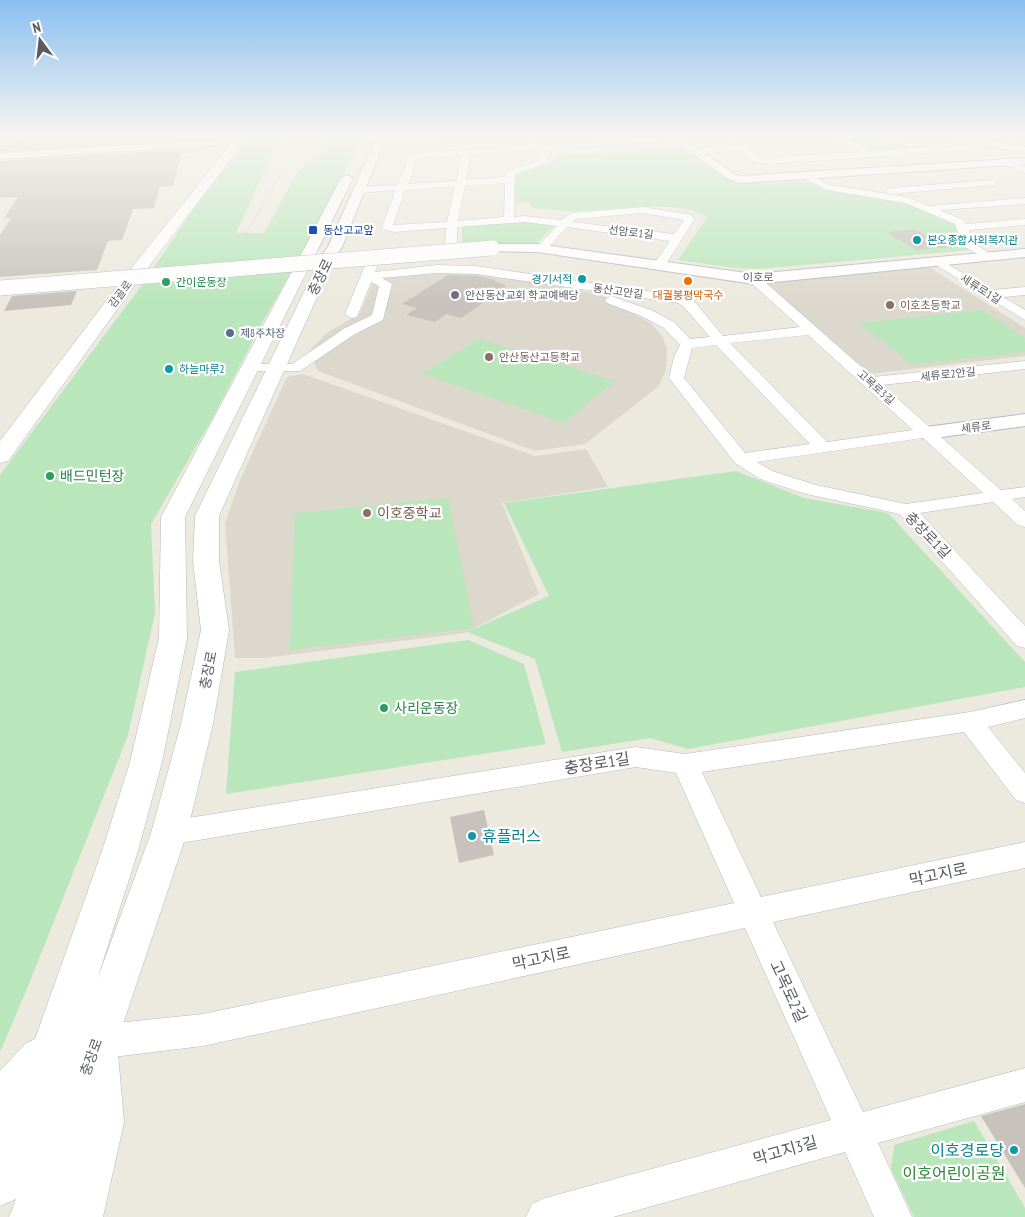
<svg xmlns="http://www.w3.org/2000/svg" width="1025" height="1217" font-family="'PT Sans Narrow','Noto Sans KR',sans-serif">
  <rect width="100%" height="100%" fill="#ece9de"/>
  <g fill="#dcd8cd">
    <polygon points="929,267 1025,328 1025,356 868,374 764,282"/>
    <polygon points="435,271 473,271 569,287 605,297 652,324 662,336 667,349 666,370 659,386 585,444 535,451 318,371 309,351 327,333 360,313 375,277"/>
    <polygon points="303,374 535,456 586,449 608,487 502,503 539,594 465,633 264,658 235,658 225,523 240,480 287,377"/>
  </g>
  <g fill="#b9e6ba">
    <polygon points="251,135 287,135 273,152 236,233 264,233 297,173 323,147 326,135 364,135 306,247 263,321 212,419 151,524 155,613 128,735 31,979 0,1052 0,475 142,285 197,204"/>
    <polygon points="869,136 918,146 922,148 870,153 840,138"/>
    <path d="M681,147L730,180L767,184L805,181L825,188L908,202L959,225L971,250L759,269L734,268L678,260L707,217C684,199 612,209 582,211C566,212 549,209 532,208L530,203L512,202L515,174L554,162L555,156Z"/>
    <polygon points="530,222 557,225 547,232 536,244 484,243 462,245 462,225"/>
    <polygon points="982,310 1025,338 1025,352 912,365 860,323"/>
    <polygon points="479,339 615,381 564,423 423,374"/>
    <polygon points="736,471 804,498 888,513 1025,662 1025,687 688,749 650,738 562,752 535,659 467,632 549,596 504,503"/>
    <polygon points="448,498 474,628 290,650 295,513"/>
    <polygon points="468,640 524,664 546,744 226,794 235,672"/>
    <polygon points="974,1121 1025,1208 1025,1217 914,1217 891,1169 894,1145"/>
  </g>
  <g fill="#c7c3bc">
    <polygon points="23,135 203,135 202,139 0,151 0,145 15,145"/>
    <polygon points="201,148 200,152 181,154 173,186 160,187 154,208 133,209 122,240 108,241 97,270 0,277 0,235 11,218 4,218 18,197 0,198 0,161"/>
    <polygon points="914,229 949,247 916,250 886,232"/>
    <polygon points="448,275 478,276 496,280 495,281 507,286 461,318 446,314 435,322 406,315 417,308 402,304"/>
    <polygon points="77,291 71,305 4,311 12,296"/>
    <polygon points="484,810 494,855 459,863 450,817"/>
    <polygon points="1025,1104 1025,1188 981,1116"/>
  </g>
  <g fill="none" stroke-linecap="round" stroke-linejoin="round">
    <defs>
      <g id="minor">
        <path d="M717,135C730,135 736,144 748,146V149L761,158H766L859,152L827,135H838L870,151L973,145L995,135H1006L974,150L766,164L756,162L740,151L692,154V150L695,149L733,146Z"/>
        <polygon points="866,135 882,135 916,144 912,147"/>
        <path d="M676,136H679V140L541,150L548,159L547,163L515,174L514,217L525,216L562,220L572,213L643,207L692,215L694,220L663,269L659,270L653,266L670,241L567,227L548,248L544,249L538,246L557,226L525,222L457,227V248L455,250H447L445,248L446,228L394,232L383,229L382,227L396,190L359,193L354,190L359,187L398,185L409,156L413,153L528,146L525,141L529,138L537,145ZM532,150L540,160L507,171L505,177L466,180L471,155ZM462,155L456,181L408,184L417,158ZM505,183L504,217L458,221L465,186ZM455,186L447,222L393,225L405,190ZM643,213L684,220L674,234L572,222L575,219Z"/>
        <polygon points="1008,159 1025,167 1025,173 1005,164 1005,160"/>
        <polygon points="809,174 830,185 907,197 929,206 1025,198 1025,204 940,210 963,220 966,224 1025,219 1025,225 969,230 972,242 995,257 989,260 963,246 955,224 905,203 827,190 806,179 804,177"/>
        <polygon points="992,180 997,183 995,185 890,194 885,191 890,188"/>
        <polygon points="937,258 992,290 1025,287 1025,295 1003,297 1025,310 1025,320 933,263 931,261"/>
        <path d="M372,259L378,263L375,272L437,265L476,266L681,296L694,301L723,336L800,327L750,282L748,279L754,275L758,276L873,377L1025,361V369L882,385L1001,490L1025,487V497L1012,499L1025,511V527L1018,525L993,502L920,513L1025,626V648L1017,646L900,514L806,494L760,479L735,463L669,378L674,357L680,345L664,328L641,316L607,303L605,300L611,296L651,310L674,322L690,339L710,337L684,307L678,303L476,274L437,273L382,278L392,284L383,320L355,334L300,371H243L241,368L243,365L248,364H292L345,328L372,315L379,286L371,282L357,317L352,318L345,314L366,263ZM808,335L913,430L827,442L730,343ZM716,345L810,444L745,453L684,378L692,348ZM923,438L983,493L906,504L816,485L772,471L757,462Z"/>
        <polygon points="1025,700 1025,718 988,727 1025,773 1025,803 1016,800 964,732 702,772 761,897 1025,842 1025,868 773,922 863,1112 1025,1068 1025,1102 878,1143 912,1217 874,1217 845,1152 613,1217 526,1217 532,1204 545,1198 831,1120 745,928 203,1046 88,1060 76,1055 71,1043 76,1031 88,1026 203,1014 734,903 676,773 636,767 169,845 159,842 155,833 159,824 169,821 636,747 685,754 970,712"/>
      </g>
      <g id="tertiary">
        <polygon points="377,135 466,135 461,138 384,142 342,247 333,260 323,260 321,257 328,247 374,143 366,143 361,140 362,138"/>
        <polygon points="667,135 679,135 736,175 743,176 1025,158 1025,164 742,183 728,179"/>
        <polygon points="942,135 963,135 1025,147 1025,153 947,138"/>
        <polygon points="230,139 235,142 234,144 0,159 0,153"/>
        <polygon points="347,175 353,178 319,247 317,250 307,250 305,247 341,178"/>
        <polygon points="492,244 537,244 754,274 1025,249 1025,257 754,284 537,252 487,251 485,248"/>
        <polygon points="1025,414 1025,426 926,439 919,437 916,433 919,429 926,427"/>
      </g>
      <g id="secondary">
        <polygon points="238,135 249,135 137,282 8,461 0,463 0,441 125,276"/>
        <polygon points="312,243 317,244 319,247 185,517 187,638 162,762 138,851 97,980 151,833 181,724 201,630 193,561 195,516 321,257 323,254 333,254 335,257 219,516 219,561 229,630 213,724 187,833 115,1048 118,1054 124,1122 103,1217 9,1217 16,1199 0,1206 0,1071 26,1043 35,1039 102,851 130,762 159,638 161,517 305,247 307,244"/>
      </g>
    </defs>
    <use href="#minor" stroke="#b7b9bf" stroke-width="1"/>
    <use href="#tertiary" stroke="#b7b9bf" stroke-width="2"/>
    <use href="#secondary" stroke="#b5b8bf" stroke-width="1"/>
    <use href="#minor" fill="#fff" fill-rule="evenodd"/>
    <use href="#tertiary" fill="#fff" fill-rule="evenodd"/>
    <use href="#secondary" fill="#fff" fill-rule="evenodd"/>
    <polyline stroke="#b1b2b2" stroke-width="2" stroke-dasharray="0.5 2.5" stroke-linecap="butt" points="246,233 303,135"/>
    <defs>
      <polyline id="tertiary-bridge" points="0,288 492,248"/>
    </defs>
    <use href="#tertiary-bridge" stroke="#b7b9bf" stroke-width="16" stroke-linecap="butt"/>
    <use href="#tertiary-bridge" stroke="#fff" stroke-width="15"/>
  </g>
  <linearGradient id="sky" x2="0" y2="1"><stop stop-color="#89bff1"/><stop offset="0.44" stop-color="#f6f5f0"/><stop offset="1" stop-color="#f6f5f0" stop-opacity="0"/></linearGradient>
  <rect width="1025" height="305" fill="url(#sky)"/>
  <rect fill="#1a4fb4" stroke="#fff" stroke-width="2" x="308" y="225" width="10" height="10" rx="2.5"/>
  <g fill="#0f9aa8" stroke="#fff" stroke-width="2">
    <circle cx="917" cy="240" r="5"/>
    <circle cx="582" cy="279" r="5"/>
    <circle cx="169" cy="369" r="5"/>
    <circle cx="472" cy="836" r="5"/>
    <circle cx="1014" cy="1150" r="5"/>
  </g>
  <circle fill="#e8710a" stroke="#fff" stroke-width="2" cx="688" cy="281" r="5"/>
  <g fill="#2e9e5b" stroke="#fff" stroke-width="2">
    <circle cx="166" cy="282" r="5"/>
    <circle cx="50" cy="476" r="5"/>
    <circle cx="384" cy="708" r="5"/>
  </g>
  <circle fill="#6b7280" stroke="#fff" stroke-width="2" cx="455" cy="295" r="5"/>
  <g fill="#8d6e63" stroke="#fff" stroke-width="2">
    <circle cx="890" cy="305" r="5"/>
    <circle cx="489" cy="357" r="5"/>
    <circle cx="367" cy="513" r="5"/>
  </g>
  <circle fill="#5c6f8a" stroke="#fff" stroke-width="2" cx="230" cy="333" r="5"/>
  <g text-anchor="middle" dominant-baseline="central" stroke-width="4.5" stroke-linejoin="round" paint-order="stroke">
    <g font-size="11" fill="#164399" stroke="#fff" text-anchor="start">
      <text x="323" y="230">동산고교앞</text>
    </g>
    <g font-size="11" fill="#585b61" stroke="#fff">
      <text transform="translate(631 232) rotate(7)">선암로1길</text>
      <text x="758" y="277">이호로</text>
      <text transform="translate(981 289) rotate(32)">세류로1길</text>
      <text transform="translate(618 291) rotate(8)">동산고안길</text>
      <text transform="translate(120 294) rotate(-53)">감골로</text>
      <text transform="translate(948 374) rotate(-6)">세류로2안길</text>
      <text transform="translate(876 387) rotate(42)">고목로3길</text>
      <text transform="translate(976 427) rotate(-7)">세류로</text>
    </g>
    <g font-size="11" fill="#0d838f" stroke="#fff" text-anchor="start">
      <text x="927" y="240">본오종합사회복지관</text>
      <text x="572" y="279" text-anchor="end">경기서적</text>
      <text x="179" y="369">하늘마루2</text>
    </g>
    <g font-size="11" fill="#27864d" stroke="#fff" text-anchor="start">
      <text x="176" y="282">간이운동장</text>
    </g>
    <g font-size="11" fill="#5b616d" stroke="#fff" text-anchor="start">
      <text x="465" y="295">안산동산교회 학교예배당</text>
    </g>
    <g font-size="11" fill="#c56008" stroke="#fff">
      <text x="688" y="295">대궐봉평막국수</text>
    </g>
    <g font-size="11" fill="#785e54" stroke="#fff" text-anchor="start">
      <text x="900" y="305">이호초등학교</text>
      <text x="499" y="357">안산동산고등학교</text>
    </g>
    <g font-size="11" fill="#4e5e75" stroke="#fff" text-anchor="start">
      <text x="240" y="333">제8주차장</text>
    </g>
    <g font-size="14" fill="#585b61" stroke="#fff">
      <text transform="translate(320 277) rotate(-64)">충장로</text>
      <text transform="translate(928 535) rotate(46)">충장로1길</text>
      <text transform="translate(208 670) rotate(-79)">충장로</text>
      <text transform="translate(91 1057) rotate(-70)">충장로</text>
    </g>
    <g font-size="14" fill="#27864d" stroke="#fff" text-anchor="start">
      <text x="60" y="476">배드민턴장</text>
      <text x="394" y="708">사리운동장</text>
    </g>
    <g font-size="14" fill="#785e54" stroke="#fff" text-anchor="start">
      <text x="377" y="513">이호중학교</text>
    </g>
    <g font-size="16" fill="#585b61" stroke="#fff">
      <text transform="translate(597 763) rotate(-9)">충장로1길</text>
      <text transform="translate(938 874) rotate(-12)">막고지로</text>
      <text transform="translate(541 958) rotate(-12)">막고지로</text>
      <text transform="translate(789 991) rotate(65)">고목로2길</text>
      <text transform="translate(785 1150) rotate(-16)">막고지3길</text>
    </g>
    <g font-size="16" fill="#0d838f" stroke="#fff" text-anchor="start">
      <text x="482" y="836">휴플러스</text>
      <text x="1004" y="1150" text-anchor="end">이호경로당</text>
    </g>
    <g font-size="16" fill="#308737" stroke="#fff">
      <text x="954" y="1173">이호어린이공원</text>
    </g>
  </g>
  <g transform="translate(40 40) rotate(345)" stroke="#ffffff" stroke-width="4" paint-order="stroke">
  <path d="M0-4L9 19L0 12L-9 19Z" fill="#585b61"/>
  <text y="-8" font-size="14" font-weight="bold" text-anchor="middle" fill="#585b61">N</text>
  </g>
</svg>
